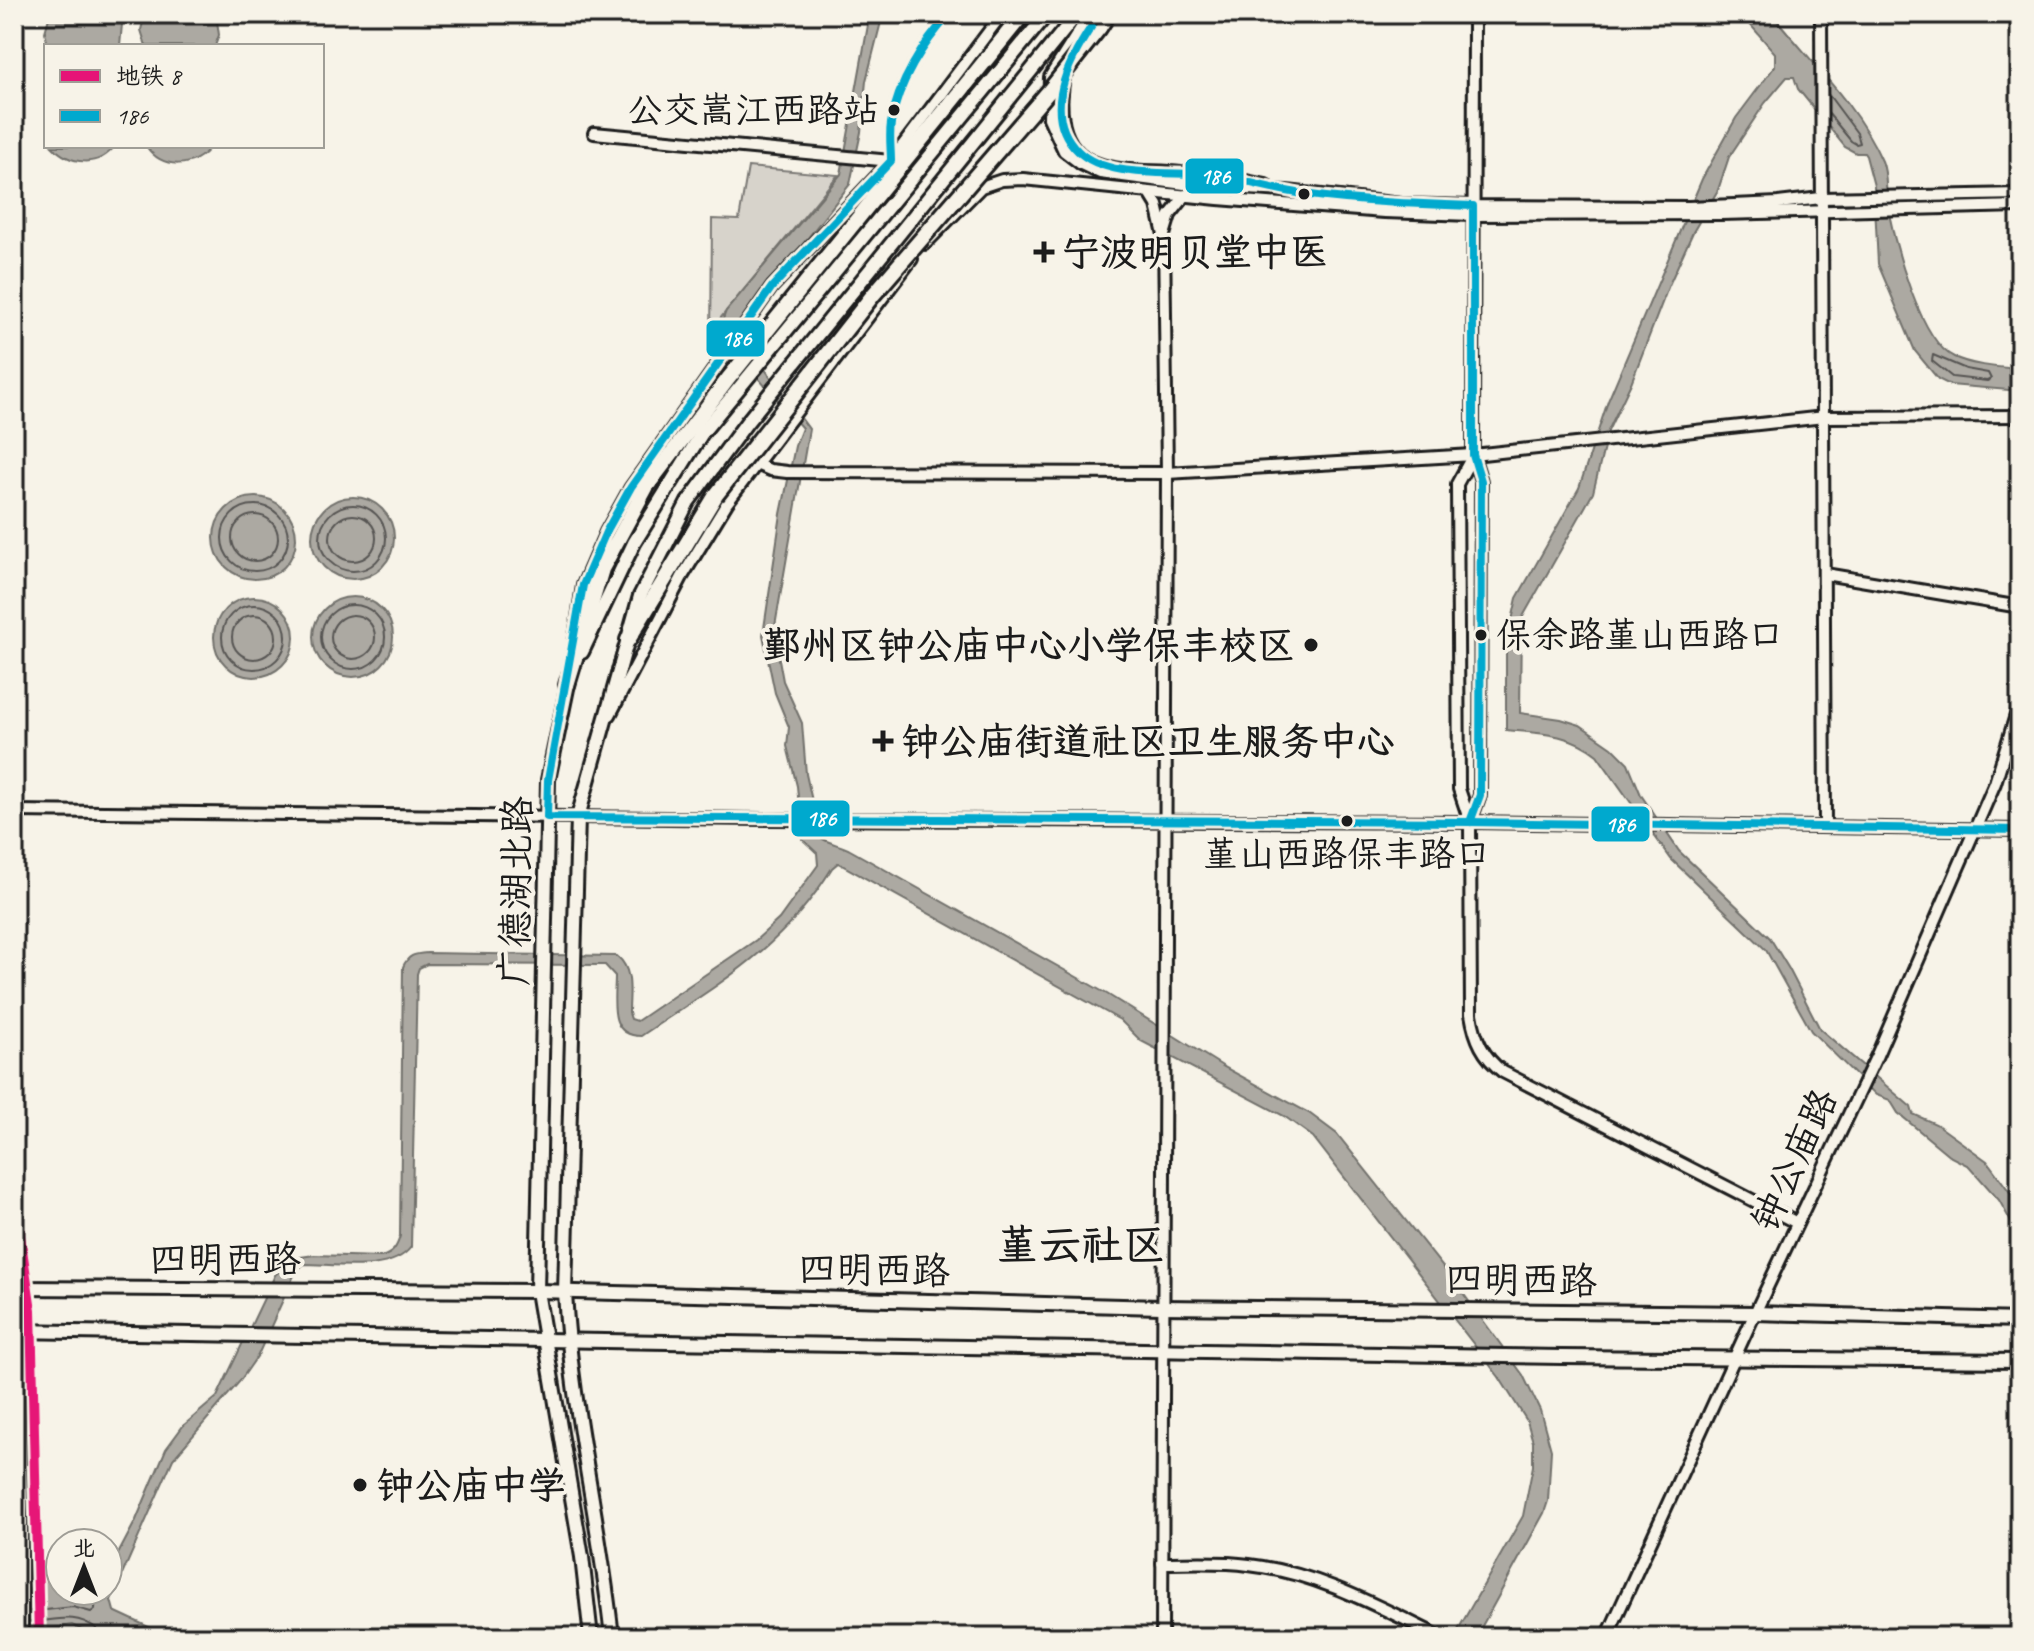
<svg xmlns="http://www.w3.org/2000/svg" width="2034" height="1651" font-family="Caveat,'LXGW WenKai TC',sans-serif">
  <rect width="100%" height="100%" fill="#f7f3e8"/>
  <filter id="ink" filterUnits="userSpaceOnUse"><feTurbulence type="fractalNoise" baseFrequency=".0125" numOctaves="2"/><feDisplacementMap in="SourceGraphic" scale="16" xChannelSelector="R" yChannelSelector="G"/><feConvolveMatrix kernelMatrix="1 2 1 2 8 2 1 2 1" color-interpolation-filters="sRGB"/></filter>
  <g filter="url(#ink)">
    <polygon fill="#d7d3cb" stroke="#7a7874" stroke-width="2" points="748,167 838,175 719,320 718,332 723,340 713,356 708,355 711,346 712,219 739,220"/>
    <g fill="#aca9a2" stroke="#72716c" stroke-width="2">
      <polygon points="50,14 119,14 122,24 120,46 48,46 45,32"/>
      <polygon points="145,14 216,14 219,35 215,46 146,46 141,30"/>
      <path d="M870,14H883L866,81L861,132L850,184L736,330L809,429L774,632L783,681L802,723L806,774L820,837C826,843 842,845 850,850L1107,994L1224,1067L1309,1113L1337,1134L1457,1285L1523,1375L1540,1410L1551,1450L1548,1501L1544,1513L1476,1637H1454L1523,1516L1533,1466V1442L1527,1421L1499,1377L1313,1137L1284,1116L1141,1041L1120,1020L838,863L832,868C782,950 718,984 641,1036C607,1036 615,1000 615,976L605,965L427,964L419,968L417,974L411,1247C391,1274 335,1264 304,1264L296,1271L258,1355L240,1381L173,1459L111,1600L114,1611L170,1637H95L72,1625L41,1630L14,1608V1533L41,1564L60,1576V1591H83L88,1594L93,1591H108V1573L136,1520L166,1449L183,1426L217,1397L275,1275L294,1258L314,1255L381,1257C393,1254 397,1247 400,1236L403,967C408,955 414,954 427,953L617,956C634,970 629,993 629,1013L631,1019L637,1021L756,940L779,919L818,865L817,853L802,839L797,786L787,746L789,727L775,693L763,635L781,514L795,446L802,428L722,337L719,330L726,311L841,174Z"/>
      <path d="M1741,14H1772C1809,60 1858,106 1882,161C1888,174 1885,194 1888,209C1895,245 1920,341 1954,357C1973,366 1999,367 2020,369V391L1950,385L1938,379L1915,351L1878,264L1874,186L1866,156L1864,153H1856L1845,147L1798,89L1794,77H1787L1765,103L1729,157L1718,190L1693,232L1669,285L1631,383L1608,431L1593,493L1521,620L1520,713L1561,719L1580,725L1612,747L1628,763L1641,795L1679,851L1770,938L1789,969L1820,1029L1911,1107L1913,1114L1936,1124L1987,1161L2020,1206V1238L1999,1200L1969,1166L1951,1157L1898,1113L1890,1100L1876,1095L1811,1031L1766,950L1671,859L1597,755C1570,733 1539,733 1506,730V647L1517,598L1579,488L1608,401L1702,179L1736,118L1775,66V53Z"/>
      <path d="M52,146H115C98,168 70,165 52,146Z"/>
      <path d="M146,146H211C194,169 162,170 146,146Z"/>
      <circle cx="255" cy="538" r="41"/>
      <circle cx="353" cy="538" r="41"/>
      <circle cx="353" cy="637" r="40"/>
      <circle cx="254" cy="637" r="40"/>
    </g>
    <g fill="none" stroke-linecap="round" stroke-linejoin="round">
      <g stroke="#565452" stroke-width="2">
        <polyline points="1828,94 1857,133 1860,143 1856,144 1851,141 1828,113"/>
        <polygon points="1933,355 1966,369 1988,373 1991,379 1987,381 1952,377 1932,361"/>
        <circle cx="255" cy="538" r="33"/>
        <circle cx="353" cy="538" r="33"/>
        <circle cx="255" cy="538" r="23"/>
        <circle cx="353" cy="538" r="23"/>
        <circle cx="353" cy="637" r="32"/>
        <circle cx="254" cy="637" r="32"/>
        <circle cx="353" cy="637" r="22"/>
        <circle cx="254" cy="637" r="22"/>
        <polyline points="29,1597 46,1610 73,1607 91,1612 95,1609 96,1591"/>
        <path d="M29,1610L43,1621C65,1618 77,1615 96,1628L98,1637"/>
      </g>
      <defs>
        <g id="minor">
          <polyline points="1090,14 1050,77 1049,118 1064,151 1081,164 1100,173 1207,187 1287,191 1402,204 1473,206 1689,207 1778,203 1821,198 2020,194"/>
          <polyline points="1821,14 1825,827"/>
          <polyline points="1083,38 1100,14"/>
          <path d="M1065,73C1058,105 1058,149 1096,163C1121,173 1154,170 1181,173C1209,175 1238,179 1266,185"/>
          <polyline points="594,133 891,161"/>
          <polyline points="1149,192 1157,205 1164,235 1170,215 1186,195"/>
          <polyline points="925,244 981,187 1002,180 1023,179 1218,199 1384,212 1473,215 1721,214 2020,206"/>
          <path d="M1473,455L1457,484L1459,789L1470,822L1471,1014C1475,1039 1483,1057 1503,1072L1797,1223"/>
          <polyline points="756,464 770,470 787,472 1167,473 1473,455 1824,417 2020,416"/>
          <polyline points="1825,574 2020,607"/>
          <polyline points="574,643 583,585 606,532 631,487 772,287 891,161 1002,14"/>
          <polyline points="610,715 682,577 727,503 912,259"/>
          <polyline points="14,811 764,819 1470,822 2020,830"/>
          <polyline points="1470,822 1480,795 1481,481 1473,455 1474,14"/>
          <polyline points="17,1288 22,1506 22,1637"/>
          <path d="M1162,1563C1191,1563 1220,1561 1249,1565C1318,1573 1379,1607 1441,1637"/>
          <polyline points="1162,1637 1167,473 1164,235"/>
          <polyline points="1607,1637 1755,1313 1877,1055 1995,783 2020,702"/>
        </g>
        <g id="major">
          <polyline points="582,652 634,543 702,433 1047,14"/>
          <polyline points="569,679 548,780 537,1291 582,1557 591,1637"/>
          <polyline points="14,1288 537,1291 1161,1307 1755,1313 2020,1320"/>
          <polyline points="14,1331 1562,1357 2020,1361"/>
          <path d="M612,1637C600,1522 571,1408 565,1292L578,817L640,596L688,502L747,422L1077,14"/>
        </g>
        <g id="highway">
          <polyline points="1099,28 1108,14"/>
          <polyline points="628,640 716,495"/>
          <polyline points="567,685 602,569 647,486 728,379 1023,14"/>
        </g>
      </defs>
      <use href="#minor" stroke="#1c1c1c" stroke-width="16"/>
      <use href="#major" stroke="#1c1c1c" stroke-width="18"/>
      <use href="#highway" stroke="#1c1c1c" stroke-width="20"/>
      <use href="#minor" stroke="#f7f3e8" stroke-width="10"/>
      <use href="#major" stroke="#f7f3e8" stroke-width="12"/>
      <use href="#highway" stroke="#f7f3e8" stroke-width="14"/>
      <defs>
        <polyline id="highway-bridge" points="716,495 873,295 1050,90 1099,28"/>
      </defs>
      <use href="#highway-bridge" stroke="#1c1c1c" stroke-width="20" stroke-linecap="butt"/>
      <use href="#highway-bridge" stroke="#f7f3e8" stroke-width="14"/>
      <defs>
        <g id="bus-1">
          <path d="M950,14C923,43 898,83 891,123C889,136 891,149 891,161L772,287L631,487L606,532L583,585L548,780L547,817L1470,822L2020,830"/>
          <path d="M1100,14C1074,51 1037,111 1078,151C1106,179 1171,171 1208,175C1240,179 1271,189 1303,194C1359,202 1416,204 1473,206V455L1481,481L1480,795L1470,822"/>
        </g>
      </defs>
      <use href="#bus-1" stroke="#f7f3e8" stroke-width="14"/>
      <use href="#bus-1" stroke="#00a9ce" stroke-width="8"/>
      <defs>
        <polyline id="metro-1" points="14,1196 31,1310 39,1637"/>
      </defs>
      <use href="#metro-1" stroke="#f7f3e8" stroke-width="16"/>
      <use href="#metro-1" stroke="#e61477" stroke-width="10"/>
    </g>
  </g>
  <g fill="#1c1c1c" stroke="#f7f3e8" stroke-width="3">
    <circle cx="894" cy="110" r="7"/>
    <circle cx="1304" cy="194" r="7"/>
    <path d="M1040 240h8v8h8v8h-8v8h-8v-8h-8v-8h8z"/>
    <circle cx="1481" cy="635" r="7"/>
    <circle cx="1311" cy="645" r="8"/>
    <path d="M879 729h8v8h8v8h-8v8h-8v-8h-8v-8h8z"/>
    <circle cx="1347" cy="821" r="7"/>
    <circle cx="360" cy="1485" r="8"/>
  </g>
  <g text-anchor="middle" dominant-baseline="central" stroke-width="8" stroke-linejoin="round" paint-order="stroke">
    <g font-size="36" fill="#1c1c1c" stroke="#f7f3e8" text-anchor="end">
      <text x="879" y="110">公交嵩江西路站</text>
      <text x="1496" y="635" text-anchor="start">保余路堇山西路口</text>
      <text x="1347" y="854" text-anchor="middle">堇山西路保丰路口</text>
    </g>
    <g font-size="38" font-weight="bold" fill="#1c1c1c" stroke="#f7f3e8" text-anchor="start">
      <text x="1062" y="252">宁波明贝堂中医</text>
      <text x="1295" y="645" text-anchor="end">鄞州区钟公庙中心小学保丰校区</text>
      <text x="901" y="741">钟公庙街道社区卫生服务中心</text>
      <text x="376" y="1485">钟公庙中学</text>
    </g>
    <g font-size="38" fill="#1c1c1c" stroke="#f7f3e8">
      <text transform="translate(516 891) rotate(-89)">广德湖北路</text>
      <text transform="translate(1794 1160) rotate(-65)">钟公庙路</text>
      <text x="225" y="1259">四明西路</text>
      <text transform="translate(874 1270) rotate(1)">四明西路</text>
      <text transform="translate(1521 1280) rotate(1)">四明西路</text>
    </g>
    <g font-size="42" font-weight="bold" fill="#1c1c1c" stroke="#f7f3e8">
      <text x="1081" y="1245">堇云社区</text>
    </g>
  </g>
  <g stroke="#f7f3e8" stroke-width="3">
    <rect x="1184" y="157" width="61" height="38" rx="8" fill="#00a9ce"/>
    <rect x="705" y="319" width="61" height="39" rx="8" fill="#00a9ce"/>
    <rect x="790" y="799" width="61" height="39" rx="8" fill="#00a9ce"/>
    <rect x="1590" y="805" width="61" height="38" rx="8" fill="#00a9ce"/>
  </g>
  <g font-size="22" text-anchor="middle" font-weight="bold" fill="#fff">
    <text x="1215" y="184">186</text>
    <text x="736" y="346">186</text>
    <text x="821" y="826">186</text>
    <text x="1620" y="832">186</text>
  </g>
  <rect width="2034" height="1651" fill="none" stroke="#f7f3e8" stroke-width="48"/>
  <rect x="24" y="24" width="1986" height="1603" fill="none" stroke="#1c1c1c" stroke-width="3" filter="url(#ink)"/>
  <rect x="44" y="44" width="280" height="104" fill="#f7f3e8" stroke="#9f9d96" stroke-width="2"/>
  <rect x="60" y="70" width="40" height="12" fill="#e61477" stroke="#9f9d96" stroke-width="2"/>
  <text x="116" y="84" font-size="24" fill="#1c1c1c">地铁 8</text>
  <rect x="60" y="110" width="40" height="12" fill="#00a9ce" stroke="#9f9d96" stroke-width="2"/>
  <text x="116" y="124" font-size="24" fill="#1c1c1c">186</text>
  <g transform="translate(84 1567)"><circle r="38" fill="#f7f3e8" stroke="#9f9d96" stroke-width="2"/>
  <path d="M0-6L14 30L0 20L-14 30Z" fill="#1c1c1c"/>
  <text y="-12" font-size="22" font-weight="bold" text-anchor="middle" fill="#1c1c1c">北</text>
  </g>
</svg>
